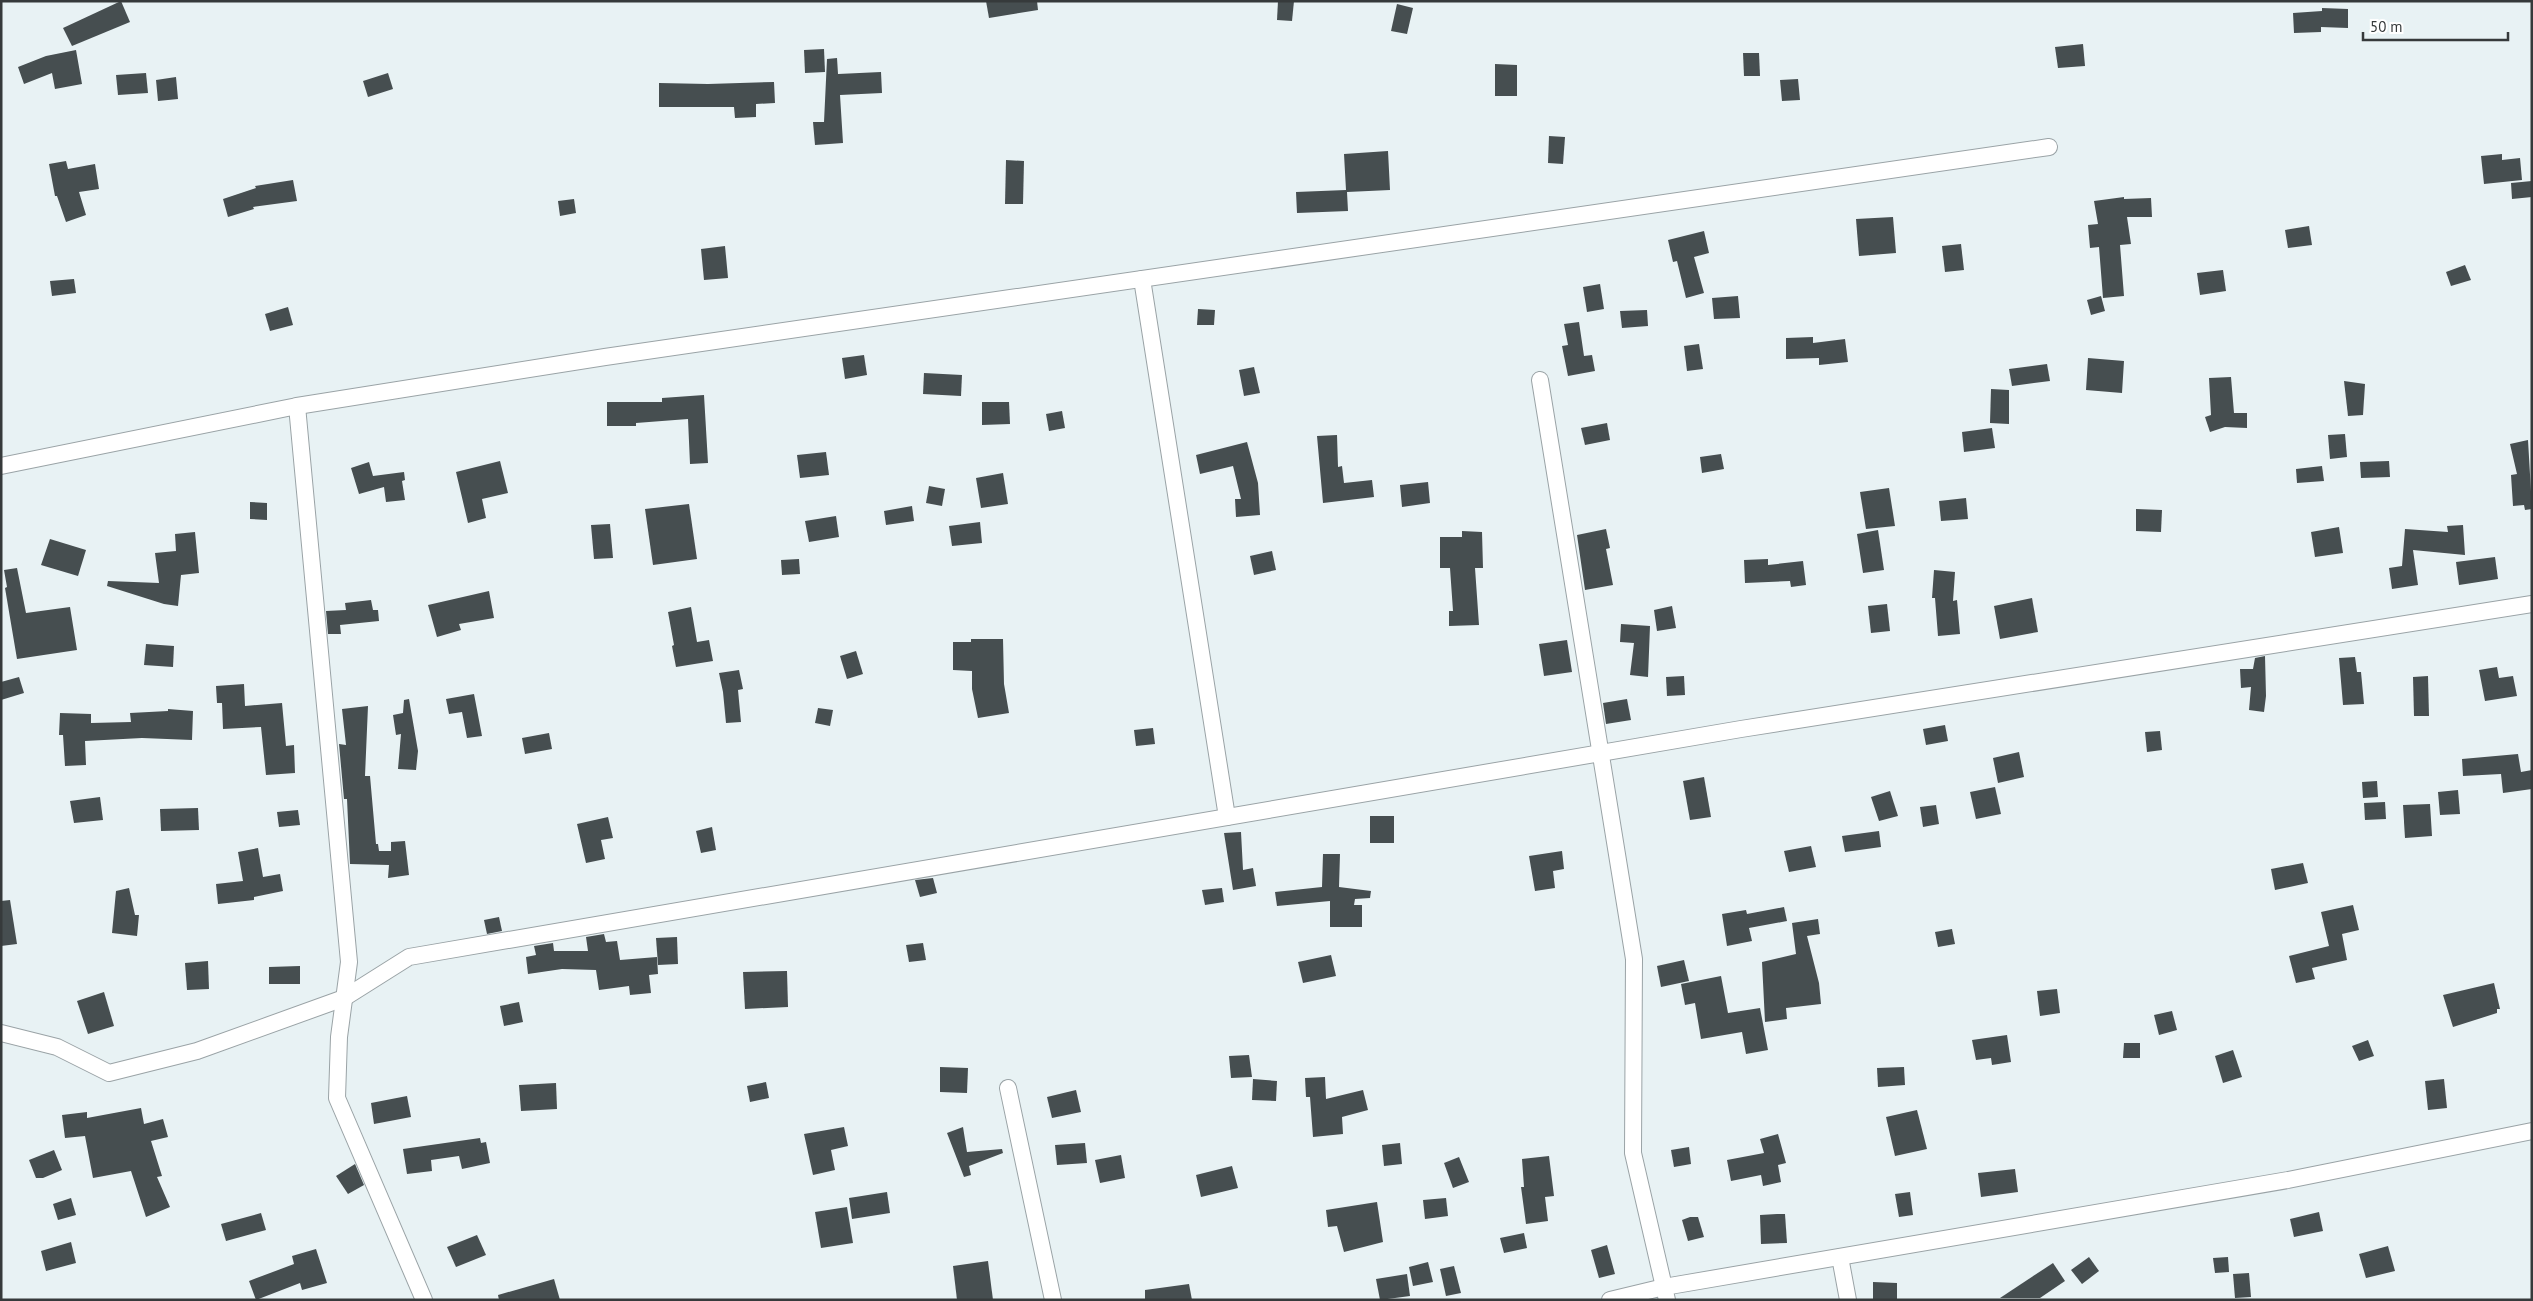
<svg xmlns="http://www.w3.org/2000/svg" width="2533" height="1301" font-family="'PT Sans',sans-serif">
  <rect width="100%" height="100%" fill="#e8f2f4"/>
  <g fill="#464e50">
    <polygon points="121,1 130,22 72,46 63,28"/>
    <polygon points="986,1 1037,1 1038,10 989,18"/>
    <polygon points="1278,1 1294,1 1292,21 1277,20"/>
    <polygon points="1397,4 1413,8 1407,34 1391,31"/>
    <polygon points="2322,8 2348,9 2348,28 2321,27 2321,32 2294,33 2293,13 2322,11"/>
    <polygon points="2083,44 2085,66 2058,68 2055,47"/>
    <polygon points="824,49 825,72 805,73 804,50"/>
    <polygon points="76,50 82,84 55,89 52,73 24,84 18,67 46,56"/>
    <polygon points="1743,53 1759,53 1760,76 1744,76"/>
    <polygon points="837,58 838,74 881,72 882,93 840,95 843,143 815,145 813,122 824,122 827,59"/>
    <polygon points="1495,64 1517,65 1517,96 1495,96"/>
    <polygon points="146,73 148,93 118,95 116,75"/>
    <polygon points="388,73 393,89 368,97 363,81"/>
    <polygon points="176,77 178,99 158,101 156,80"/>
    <polygon points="1798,79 1800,100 1782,101 1780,80"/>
    <polygon points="774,82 775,103 756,104 756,117 735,118 734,107 659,107 659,83 708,84"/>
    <polygon points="1549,136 1565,137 1563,164 1548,163"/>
    <polygon points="1388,151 1390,190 1347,192 1348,211 1297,213 1296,192 1346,190 1344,154"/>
    <polygon points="2502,154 2502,160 2520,158 2522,180 2484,184 2481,156"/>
    <polygon points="1006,160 1024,161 1023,204 1005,204"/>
    <polygon points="66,161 68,169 95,164 99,189 79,192 86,215 66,222 57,196 55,196 49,164"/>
    <polygon points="293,180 297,201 253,207 254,209 228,217 223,199 256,188 255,186"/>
    <polygon points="2532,181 2532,197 2512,199 2511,183"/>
    <polygon points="2124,197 2124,199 2151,198 2152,217 2127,217 2131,244 2120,245 2124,296 2103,298 2099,247 2090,248 2088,225 2098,224 2094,201"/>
    <polygon points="574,199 576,213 560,216 558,201"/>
    <polygon points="1893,217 1896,253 1859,256 1856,219"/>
    <polygon points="2309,226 2312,245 2288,248 2285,230"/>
    <polygon points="1704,231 1709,253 1694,257 1704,293 1686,298 1677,261 1673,262 1668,240"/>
    <polygon points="1961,244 1964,270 1945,272 1942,246"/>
    <polygon points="725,246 728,278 704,280 701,249"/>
    <polygon points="2465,265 2471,280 2451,286 2446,272"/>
    <polygon points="2223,270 2226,291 2200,295 2197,273"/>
    <polygon points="74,279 76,293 52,296 50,281"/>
    <polygon points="1600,284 1604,309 1587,312 1583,287"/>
    <polygon points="1738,296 1740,318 1714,319 1712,298"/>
    <polygon points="2101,296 2105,311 2091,315 2087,300"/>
    <polygon points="288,307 293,325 270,331 265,314"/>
    <polygon points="1198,309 1215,310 1214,325 1197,325"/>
    <polygon points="1647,310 1648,326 1622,328 1620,311"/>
    <polygon points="1579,322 1584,356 1592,355 1595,371 1568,376 1562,346 1568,345 1564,324"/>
    <polygon points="1813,337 1813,343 1845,339 1848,362 1819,365 1819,358 1786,359 1786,338"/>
    <polygon points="1699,344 1703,369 1687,371 1684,346"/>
    <polygon points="864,355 867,375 845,379 842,358"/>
    <polygon points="2088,358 2124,361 2122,393 2086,390"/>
    <polygon points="2047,364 2050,381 2012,386 2009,369"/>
    <polygon points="1254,367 1260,393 1244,396 1239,370"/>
    <polygon points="924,373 962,375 961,396 923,394"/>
    <polygon points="2231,377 2234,413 2247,413 2247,428 2225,427 2210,432 2205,417 2211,415 2209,378"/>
    <polygon points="2344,381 2365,384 2363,415 2348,416"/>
    <polygon points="1991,389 2009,390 2009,424 1990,423"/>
    <polygon points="704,395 708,463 690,464 688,419 636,423 636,426 607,426 607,402 662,402 662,398"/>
    <polygon points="982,402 1009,402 1010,424 982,425"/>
    <polygon points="1062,411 1065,428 1049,431 1046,414"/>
    <polygon points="1607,423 1610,440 1585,445 1581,428"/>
    <polygon points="1992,428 1995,448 1964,452 1962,432"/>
    <polygon points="2345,434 2347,457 2330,459 2328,435"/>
    <polygon points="1337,435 1338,467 1342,466 1344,483 1372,480 1374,497 1323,503 1317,436"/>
    <polygon points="2528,440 2532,509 2525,510 2524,505 2513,506 2511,475 2517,474 2510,444"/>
    <polygon points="1247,442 1258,483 1260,515 1236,517 1235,499 1241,499 1233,466 1200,474 1196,455"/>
    <polygon points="826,452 829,475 800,478 797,455"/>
    <polygon points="1721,454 1724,469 1702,473 1700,457"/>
    <polygon points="500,461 508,493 482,499 486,518 468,523 456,472"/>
    <polygon points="2389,461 2390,477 2361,478 2360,462"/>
    <polygon points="369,462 373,476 404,472 405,480 402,481 405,500 386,502 384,487 359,494 351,468"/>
    <polygon points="2322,466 2324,481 2297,483 2296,469"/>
    <polygon points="1003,473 1008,504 981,508 976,478"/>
    <polygon points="1428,482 1430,503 1402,507 1400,485"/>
    <polygon points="929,486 945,489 942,506 926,503"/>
    <polygon points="1889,488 1895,526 1866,529 1860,492"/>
    <polygon points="1966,498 1968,519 1941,521 1939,501"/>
    <polygon points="250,502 267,503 267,520 250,519"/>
    <polygon points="689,504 697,559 653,565 645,509"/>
    <polygon points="912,506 914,521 886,525 884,511"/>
    <polygon points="2136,509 2162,510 2161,532 2136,531"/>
    <polygon points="836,516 839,537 809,542 805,521"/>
    <polygon points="980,522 982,543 952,546 949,526"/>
    <polygon points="610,524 613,558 594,559 591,525"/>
    <polygon points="2463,525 2465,555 2413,550 2418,585 2392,589 2389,568 2402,566 2405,529 2448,532 2447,526"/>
    <polygon points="2339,527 2343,553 2315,557 2311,532"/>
    <polygon points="1606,529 1610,548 1606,549 1613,585 1585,590 1577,535"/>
    <polygon points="1878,530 1884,570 1863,573 1857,534"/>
    <polygon points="1462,531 1482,532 1483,568 1475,568 1479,625 1449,626 1449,611 1453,611 1450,568 1440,568 1440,537 1462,537"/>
    <polygon points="195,532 199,573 181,575 178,606 164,604 107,586 108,581 159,583 155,553 176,551 175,534"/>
    <polygon points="50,539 86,550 78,576 41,565"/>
    <polygon points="1272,551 1276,570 1254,575 1250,556"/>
    <polygon points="2495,557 2498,579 2459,585 2456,562"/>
    <polygon points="799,559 800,574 782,575 781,560"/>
    <polygon points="1768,559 1768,565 1803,561 1806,585 1791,587 1790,581 1745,583 1744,560"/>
    <polygon points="17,568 26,613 70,607 77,650 17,659 5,588 7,587 4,570"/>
    <polygon points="1934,570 1955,572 1953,601 1957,600 1960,634 1938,636 1935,598 1932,598"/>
    <polygon points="489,591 494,618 459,624 461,630 437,637 428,605"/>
    <polygon points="2032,598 2038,632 2000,639 1994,606"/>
    <polygon points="371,600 373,610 378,610 379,621 340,625 341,634 328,634 326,611 346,610 345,603"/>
    <polygon points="1887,604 1890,631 1871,633 1868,606"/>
    <polygon points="1672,606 1676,628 1657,631 1654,610"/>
    <polygon points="691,607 697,642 709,640 713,661 676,667 672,646 674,645 668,612"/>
    <polygon points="1621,624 1650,626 1648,677 1630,675 1634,643 1620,642"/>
    <polygon points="971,639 1003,639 1004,684 1009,713 978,718 972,689 972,671 953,670 953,642 971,642"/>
    <polygon points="1567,640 1572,672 1544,676 1539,644"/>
    <polygon points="146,644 174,646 173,667 144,665"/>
    <polygon points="856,651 863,674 847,679 840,656"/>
    <polygon points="2265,656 2266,696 2264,712 2249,710 2251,687 2241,688 2240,669 2253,669 2255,658"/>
    <polygon points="2355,657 2357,672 2361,672 2364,704 2343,705 2339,658"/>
    <polygon points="2497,667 2499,678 2513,676 2517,696 2485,701 2479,670"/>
    <polygon points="739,670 743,689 738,690 741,722 726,723 723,692 719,673"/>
    <polygon points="1684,676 1685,695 1667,696 1666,677"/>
    <polygon points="2428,676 2429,716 2414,716 2413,677"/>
    <polygon points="19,677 24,693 1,700 1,682"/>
    <polygon points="244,684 245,706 282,703 286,746 294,745 295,773 266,775 261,727 223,729 222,703 217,703 216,686"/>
    <polygon points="474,694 482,736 467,738 462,712 449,714 446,699"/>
    <polygon points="409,699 418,751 416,770 398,769 401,734 396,735 393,715 403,713 404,700"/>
    <polygon points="1627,699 1631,720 1606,724 1603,703"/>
    <polygon points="368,706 365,776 370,776 376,844 378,844 379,851 391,851 391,842 405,841 409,875 388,878 389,865 350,864 347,799 344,799 339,744 346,745 342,709"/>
    <polygon points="818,708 833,710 830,726 815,723"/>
    <polygon points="168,709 193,711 192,740 142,738 85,741 86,765 65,766 63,735 59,735 60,713 91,714 91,723 131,722 130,713 168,711"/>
    <polygon points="1945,725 1948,741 1926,745 1923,729"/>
    <polygon points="1153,728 1155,744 1136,746 1134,730"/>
    <polygon points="2160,731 2162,750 2147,752 2145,732"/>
    <polygon points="549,733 552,749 525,754 522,738"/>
    <polygon points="2019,752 2024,777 1998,783 1993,758"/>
    <polygon points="2518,754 2521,772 2532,770 2532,789 2503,793 2501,774 2463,776 2462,759"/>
    <polygon points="1704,777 1711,817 1690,820 1683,781"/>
    <polygon points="2377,781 2378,797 2363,798 2362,782"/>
    <polygon points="1995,787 2001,814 1976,819 1970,792"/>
    <polygon points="2458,790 2460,814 2440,815 2438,792"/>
    <polygon points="1890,791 1898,816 1879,821 1871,797"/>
    <polygon points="100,797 103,820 74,823 70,801"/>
    <polygon points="2385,802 2386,819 2365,820 2364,803"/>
    <polygon points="2430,804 2432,836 2405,838 2403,805"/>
    <polygon points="1936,805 1939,824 1923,827 1920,807"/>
    <polygon points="198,808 199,830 161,831 160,809"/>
    <polygon points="298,810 300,825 279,827 277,812"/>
    <rect x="1370" y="816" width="24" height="27"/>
    <polygon points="608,817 613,838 601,840 605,859 586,863 577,824"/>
    <polygon points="712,827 716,850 701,853 696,831"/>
    <polygon points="1879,831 1881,847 1845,852 1842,836"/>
    <polygon points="1241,832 1243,870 1253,868 1256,886 1233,890 1224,833"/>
    <polygon points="1811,846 1816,867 1789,872 1784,851"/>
    <polygon points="258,848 263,877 280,874 283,891 254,897 254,900 218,904 216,884 243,881 238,852"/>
    <polygon points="1562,851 1564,869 1553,871 1555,888 1535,891 1529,856"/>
    <polygon points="1323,854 1340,854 1339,887 1371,891 1370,898 1355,899 1354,905 1362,905 1362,927 1330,927 1330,901 1277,906 1275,892 1322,887"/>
    <polygon points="2303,863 2308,883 2275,890 2271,869"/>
    <polygon points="933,878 937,893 920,897 915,880"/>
    <polygon points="129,888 135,915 139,915 137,936 112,933 116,891"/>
    <polygon points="1222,888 1224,902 1205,905 1202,890"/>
    <polygon points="10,900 17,944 1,946 1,901"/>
    <polygon points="2353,905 2359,930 2342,934 2347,960 2312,968 2315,979 2296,983 2289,956 2329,946 2321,912"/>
    <polygon points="1784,907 1787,921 1749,928 1752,941 1727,946 1722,914 1746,910 1747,914"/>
    <polygon points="499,917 502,931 487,934 484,920"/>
    <polygon points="1818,919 1820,934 1807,936 1819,983 1821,1004 1786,1008 1787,1019 1765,1022 1762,962 1796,954 1792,923"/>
    <polygon points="1952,929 1955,944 1938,947 1935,932"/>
    <polygon points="604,934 606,942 617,941 620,960 657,957 658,974 649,975 651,993 630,995 629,986 599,990 596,970 562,969 528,974 526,957 536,955 534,946 553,943 554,951 588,951 586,937"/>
    <polygon points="677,937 678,964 658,965 656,938"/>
    <polygon points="923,943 926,960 909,962 906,945"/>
    <polygon points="1331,955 1336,976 1303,983 1298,962"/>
    <polygon points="1684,960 1689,981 1661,987 1657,966"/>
    <polygon points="208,961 209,989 187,990 185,963"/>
    <polygon points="300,966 300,984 269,984 269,967"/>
    <polygon points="787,971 788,1007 745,1009 743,972"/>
    <polygon points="1721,976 1728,1013 1760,1008 1768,1050 1746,1054 1742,1032 1701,1039 1695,1003 1685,1005 1681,984"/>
    <polygon points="2494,983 2500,1009 2497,1009 2497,1013 2453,1027 2443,995"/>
    <polygon points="2057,989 2060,1013 2040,1016 2037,991"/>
    <polygon points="104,992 114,1026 88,1034 77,1001"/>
    <polygon points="519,1002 523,1022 504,1026 500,1006"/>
    <polygon points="2172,1011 2177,1030 2159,1035 2154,1015"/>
    <polygon points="2007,1035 2011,1062 1992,1065 1991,1058 1976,1060 1972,1040"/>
    <polygon points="2368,1040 2374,1056 2359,1061 2352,1046"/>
    <polygon points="2124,1043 2140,1043 2140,1058 2123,1058"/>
    <polygon points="2233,1050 2242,1077 2223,1083 2215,1056"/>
    <polygon points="1249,1055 1252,1077 1231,1078 1229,1056"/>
    <polygon points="940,1067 968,1068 967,1093 940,1092"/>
    <polygon points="1904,1067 1905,1085 1878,1087 1877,1068"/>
    <polygon points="1325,1077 1326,1099 1363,1090 1368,1110 1342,1117 1343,1134 1313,1137 1310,1097 1306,1097 1305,1078"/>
    <polygon points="1253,1079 1277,1081 1276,1101 1252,1100"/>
    <polygon points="2444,1079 2447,1108 2428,1110 2425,1081"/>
    <polygon points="766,1082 769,1098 750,1102 747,1086"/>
    <polygon points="556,1083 557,1109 521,1111 519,1085"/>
    <polygon points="1076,1090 1081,1112 1052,1118 1047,1097"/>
    <polygon points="407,1096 411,1117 374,1124 371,1103"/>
    <polygon points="141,1108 144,1124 163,1119 168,1137 151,1141 162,1176 157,1177 170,1207 146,1217 131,1171 93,1178 85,1136 65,1138 62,1115 87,1112 87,1118"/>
    <polygon points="1917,1110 1927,1149 1895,1156 1886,1117"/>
    <polygon points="844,1127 848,1146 831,1150 835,1170 813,1175 804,1134"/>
    <polygon points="963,1127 967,1152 1002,1149 1003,1153 969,1166 971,1175 964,1177 947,1133"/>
    <polygon points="1778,1134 1786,1163 1778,1165 1781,1182 1763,1186 1761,1175 1731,1181 1727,1160 1764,1153 1760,1139"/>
    <polygon points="480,1138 481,1143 486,1142 490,1163 462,1169 459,1156 431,1160 432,1171 407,1174 403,1149"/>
    <polygon points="1085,1143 1087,1163 1057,1165 1055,1145"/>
    <polygon points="1400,1143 1402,1164 1384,1166 1382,1145"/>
    <polygon points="1689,1147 1691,1164 1674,1167 1671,1150"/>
    <polygon points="54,1150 62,1170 43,1178 36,1178 29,1160"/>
    <polygon points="1121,1155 1125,1178 1100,1183 1095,1160"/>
    <polygon points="1549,1156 1554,1196 1545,1197 1548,1221 1526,1224 1521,1187 1524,1187 1522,1159"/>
    <polygon points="1459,1157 1469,1182 1453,1188 1444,1163"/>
    <polygon points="355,1164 364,1185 348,1194 336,1176"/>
    <polygon points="1232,1166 1238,1188 1201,1197 1196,1175"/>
    <polygon points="2015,1169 2018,1192 1981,1197 1978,1173"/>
    <polygon points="887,1192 890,1213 852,1219 849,1198"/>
    <polygon points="1910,1192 1913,1215 1899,1217 1895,1194"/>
    <polygon points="71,1198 76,1215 58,1220 53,1204"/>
    <polygon points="1446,1198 1448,1216 1425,1219 1423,1200"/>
    <polygon points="1377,1202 1383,1242 1344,1252 1337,1226 1328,1227 1326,1210"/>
    <polygon points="847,1207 853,1243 821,1248 815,1212"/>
    <polygon points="2319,1212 2323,1231 2294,1237 2290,1219"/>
    <polygon points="261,1213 266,1230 226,1241 221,1224"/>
    <polygon points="1777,1214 1785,1214 1787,1243 1761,1244 1760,1215"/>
    <polygon points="1690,1217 1698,1217 1704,1237 1688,1241 1682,1220"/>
    <polygon points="1524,1233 1527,1248 1504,1253 1500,1238"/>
    <polygon points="477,1235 486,1255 456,1267 447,1247"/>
    <polygon points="71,1242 76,1263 46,1271 41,1251"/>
    <polygon points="1607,1245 1615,1274 1599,1278 1591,1250"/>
    <polygon points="2388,1246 2395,1271 2366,1278 2359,1254"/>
    <polygon points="316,1249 327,1283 302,1290 300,1283 256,1300 249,1281 294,1264 292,1256"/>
    <polygon points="2089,1257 2099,1271 2082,1284 2071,1270"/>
    <polygon points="2228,1257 2229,1272 2215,1273 2213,1258"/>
    <polygon points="988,1261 993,1300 957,1300 953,1266"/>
    <polygon points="1428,1262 1433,1282 1413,1286 1409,1267"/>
    <polygon points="2053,1263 2065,1281 2040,1298 2000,1298"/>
    <polygon points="1454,1266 1461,1293 1446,1296 1440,1269"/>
    <polygon points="2249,1273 2251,1297 2235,1298 2233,1274"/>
    <polygon points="1407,1274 1410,1296 1380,1300 1376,1279"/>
    <polygon points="554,1279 560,1300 499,1300 498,1295"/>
    <polygon points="1873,1282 1897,1283 1897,1300 1873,1300"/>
    <polygon points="1189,1284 1192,1300 1145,1300 1145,1290"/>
  </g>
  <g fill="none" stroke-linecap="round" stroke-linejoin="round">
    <defs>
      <g id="minor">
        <polyline points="1142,279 1227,817"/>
        <polyline points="1540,380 1634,959 1633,1153 1667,1300"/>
        <polyline points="297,406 349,962 339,1037 337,1098 424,1300"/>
        <polyline points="1,466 297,406 605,357 2049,147"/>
        <polyline points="1,1033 57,1047 109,1073 197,1051 344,998 409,957 1741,729 2532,604"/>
        <polyline points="1008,1088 1053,1300"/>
        <polyline points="1840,1257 1848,1300"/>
        <polyline points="1610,1300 1664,1287 2288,1180 2532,1131"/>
      </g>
    </defs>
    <use href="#minor" stroke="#9aa3a6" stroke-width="18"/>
    <use href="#minor" stroke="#fff" stroke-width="16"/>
  </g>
  <rect width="2533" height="1301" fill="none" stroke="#363a3b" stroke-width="5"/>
  <path d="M2363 32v8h145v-8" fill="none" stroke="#363a3b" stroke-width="2.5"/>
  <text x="2370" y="32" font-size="15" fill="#363a3b" stroke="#ffffff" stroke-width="4" paint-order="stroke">50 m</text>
</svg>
